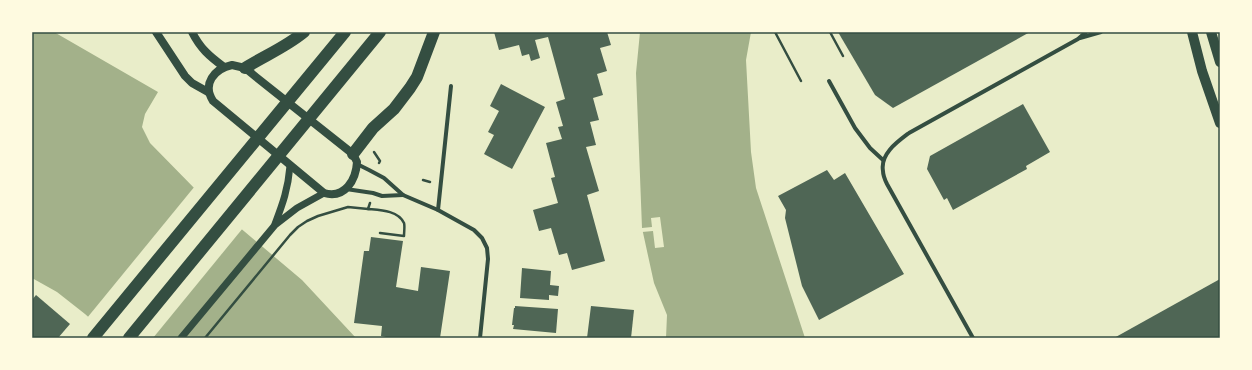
<svg xmlns="http://www.w3.org/2000/svg" width="1252" height="370" font-family="Arial,sans-serif">
  <rect width="100%" height="100%" fill="#e9edc9"/>
  <g fill="#a3b18a">
    <polygon points="32,32 54,32 158,92 145,114 142,127 150,143 200,194 302,280 356,338 112,338 85,314 57,292 32,278"/>
    <polygon points="640,32 751,32 746,60 751,152 756,188 805,338 666,338 667,315 654,283 642,228 636,73"/>
  </g>
  <g fill="#e9edc9">
    <polygon points="195,186 243,228 153,338 109,338 87,318"/>
    <polygon points="660,217 664,247 655,248 653,231 642,232 642,228 652,227 651,218"/>
  </g>
  <g fill="#4f6655">
    <polygon points="494,32 607,32 611,45 600,48 607,71 597,74 603,95 593,98 599,120 590,122 596,145 586,147 599,191 587,195 605,261 572,270 567,253 559,255 551,228 539,231 533,210 558,203 551,178 555,177 546,143 562,139 558,127 563,126 556,102 565,99 548,37 535,40 540,58 531,61 529,54 522,56 519,45 499,50"/>
    <polygon points="838,32 1030,32 893,108 875,95"/>
    <polygon points="501,84 545,107 512,169 484,154 494,135 488,132 499,111 490,106"/>
    <polygon points="1023,104 1050,152 1026,166 1027,169 953,210 947,198 944,200 927,169 930,156"/>
    <polygon points="827,170 834,180 845,173 904,274 819,320 802,286 785,218 786,210 778,196"/>
    <polygon points="371,237 403,241 396,287 418,291 421,267 450,271 440,338 391,338 381,336 382,326 354,323 364,251 369,251"/>
    <polygon points="522,268 551,271 550,285 559,286 558,296 549,295 549,300 520,298"/>
    <polygon points="1220,279 1220,338 1114,338"/>
    <polygon points="36,295 70,324 58,338 32,338 32,300"/>
    <polygon points="515,306 558,309 556,333 513,329 514,325 512,325 514,308 515,308"/>
    <polygon points="591,306 634,310 631,338 587,338"/>
  </g>
  <g fill="none" stroke-linecap="round" stroke-linejoin="round">
    <g stroke="#344e41" stroke-width="2.5">
      <polyline points="775,32 801,81"/>
      <polyline points="830,32 843,56"/>
      <polyline points="374,152 380,161 379,163"/>
      <polyline points="423,180 430,182"/>
      <path d="M368,209C379,210 398,210 404,223C405,226 404,232 404,236L380,233"/>
      <polyline points="205,338 290,235 298,227 307,221 318,216 348,207 368,209 370,203"/>
    </g>
    <g stroke="#344e41" stroke-width="4">
      <polyline points="1080,38 1101,32"/>
      <polyline points="829,81 855,128 870,148 883,160"/>
      <polyline points="357,164 369,170 384,178 403,195 438,210 474,230 482,238 487,248 488,259 480,338"/>
      <polyline points="346,189 373,193 382,196 403,195"/>
      <polyline points="438,210 451,86"/>
      <path d="M973,338L887,184C885,180 883,175 883,171C880,154 897,142 909,133L1078,39L1086,32"/>
    </g>
    <g stroke="#344e41" stroke-width="7">
      <path d="M275,224C283,203 288,189 290,166"/>
      <polyline points="181,338 275,225 297,208 324,193"/>
    </g>
    <g stroke="#344e41" stroke-width="8">
      <polyline points="156,32 185,76 192,83 208,92"/>
      <path d="M192,32C200,48 209,56 224,67"/>
      <path d="M232,65L245,68L256,77L353,154L357,162C356,180 345,199 324,193L213,101C202,84 214,69 232,65Z"/>
    </g>
    <g stroke="#344e41" stroke-width="10">
      <polyline points="1192,32 1202,71 1220,123"/>
      <polyline points="1211,32 1220,62"/>
    </g>
    <g stroke="#344e41" stroke-width="12">
      <path d="M245,68C264,56 286,47 304,32"/>
      <polyline points="353,154 373,128 394,109 410,88 417,77 434,32"/>
      <polyline points="93,338 345,32"/>
      <polyline points="129,338 380,32"/>
    </g>
  </g>
  <rect width="1252" height="370" fill="none" stroke="#fefae0" stroke-width="66"/>
  <rect x="33" y="33" width="1186" height="304" fill="none" stroke="#344e41" stroke-width="1.5"/>
</svg>
